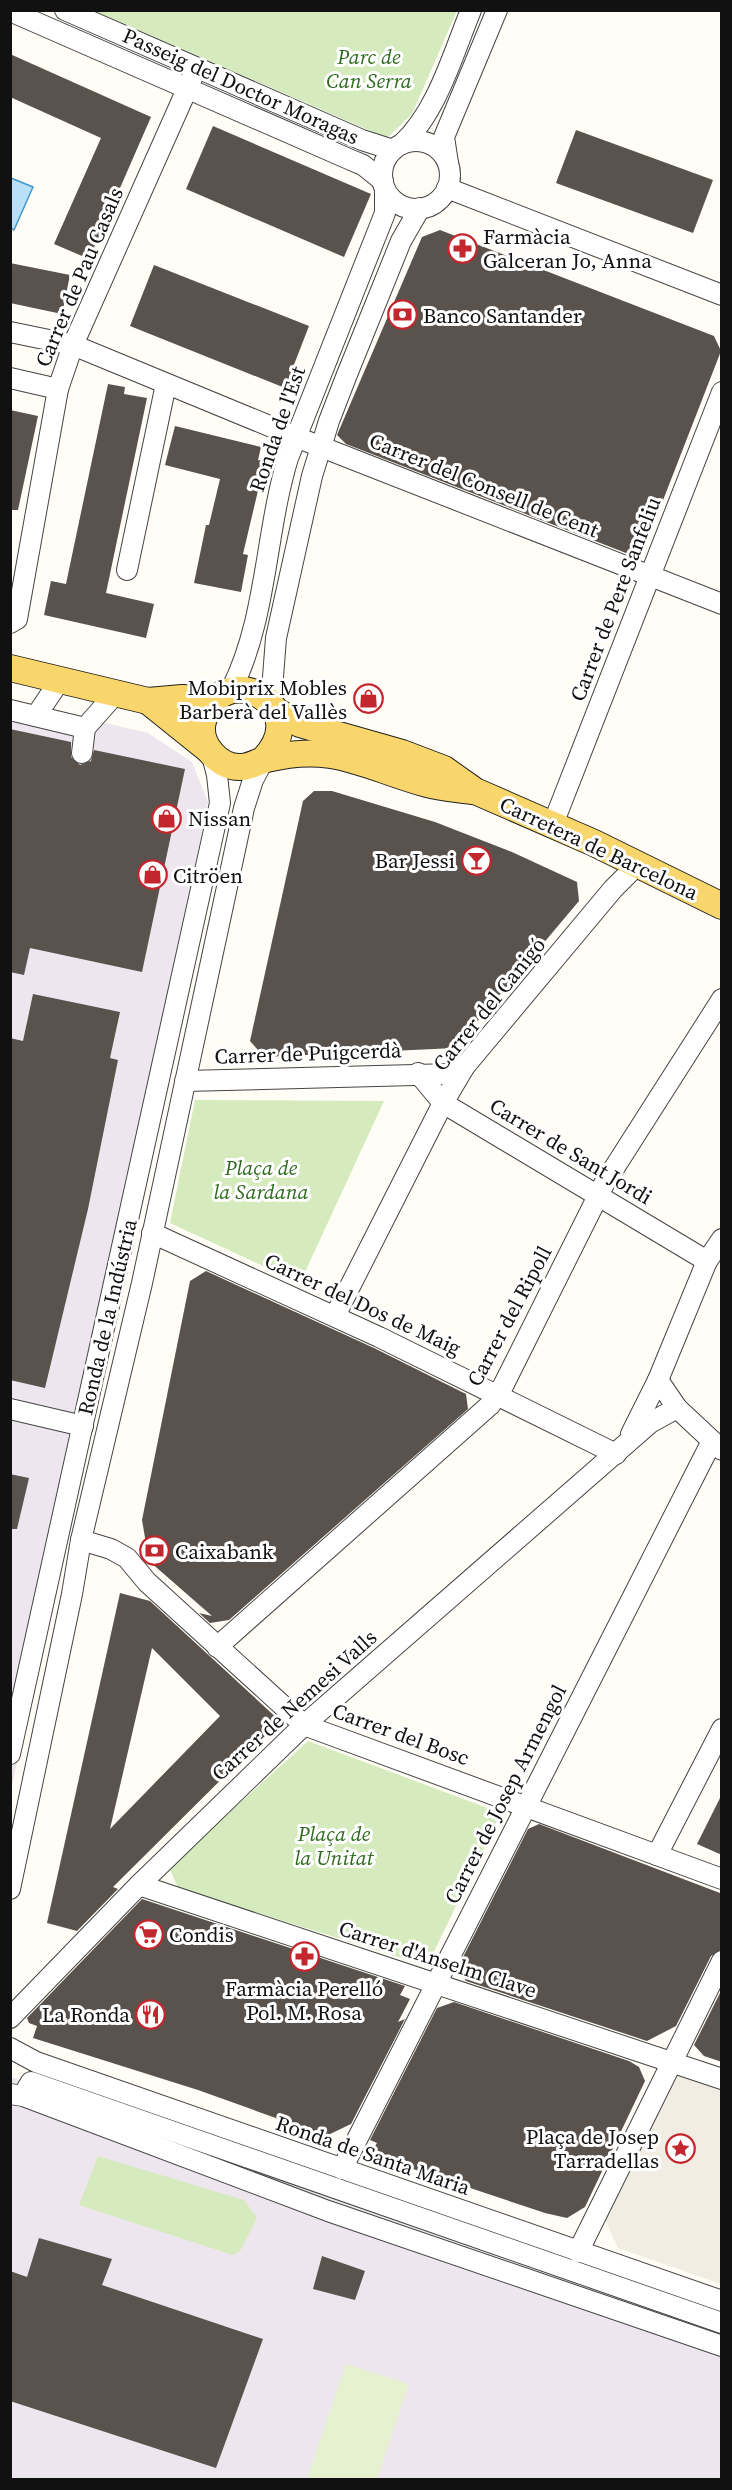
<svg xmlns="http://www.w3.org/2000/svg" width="732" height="2490" font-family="'Source Serif 4',serif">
  <rect width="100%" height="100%" fill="#fffdf5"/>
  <g fill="#eee6ef">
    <polygon points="11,701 148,733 192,762 208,802 11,1792"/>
    <polygon points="11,2077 721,2321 721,2479 11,2480"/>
  </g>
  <g fill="#d5ebbd">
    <polygon points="95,11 457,11 412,114 387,138"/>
    <polygon points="195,1100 384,1101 300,1283 170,1223"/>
    <polygon points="308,1741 501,1813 427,1966 178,1888 169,1867"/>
    <polygon points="98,2156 244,2200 257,2218 240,2251 233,2255 79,2205"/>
  </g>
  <polygon fill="#e6f2cf" points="346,2364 409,2384 377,2479 307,2479"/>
  <polygon fill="#f1ede2" points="679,2065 721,2079 721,2284 618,2248 604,2218"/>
  <polygon fill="#b9e0f7" stroke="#3f96cf" stroke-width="1.5" points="11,178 33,187 14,230 11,228"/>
  <g fill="#5a524d" fill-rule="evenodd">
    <polygon points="10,54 151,117 89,259 54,244 101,138 10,97"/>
    <polygon points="213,126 371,194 344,257 186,189"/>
    <polygon points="576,130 713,180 693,233 556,183"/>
    <polygon points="440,230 714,336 721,351 646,544 626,553 346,444 337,435 422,237"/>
    <polygon points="10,263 70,275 62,314 10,303"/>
    <polygon points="154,265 309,326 285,388 130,326"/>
    <polygon points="108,384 125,387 124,394 147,398 106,593 154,604 146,638 44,615 51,581 66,584"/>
    <polygon points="10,410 38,416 18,510 10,510"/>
    <polygon points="175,426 261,447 258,460 265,461 243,554 248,555 241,592 194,583 206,525 209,525 220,479 165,465"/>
    <polygon points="10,729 71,742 71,757 80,765 91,761 94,750 185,769 142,972 30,948 24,975 10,972"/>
    <polygon points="314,791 332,791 435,822 512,852 577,882 579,901 455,1048 264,1057 250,1041 303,801"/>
    <polygon points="33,994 120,1012 110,1058 118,1060 88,1209 45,1388 10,1380 10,1038 23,1041"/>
    <polygon points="206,1271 374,1348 466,1394 468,1409 229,1620 210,1623 199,1613 212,1616 149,1561 142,1520 190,1281"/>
    <polygon points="10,1474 29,1478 17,1529 10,1529"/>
    <path d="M120,1593L150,1601L280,1721L113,1887L118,1889L77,1931L47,1923ZM152,1648L220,1716L110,1829Z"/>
    <polygon points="722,1794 722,1855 697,1844"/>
    <polygon points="539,1824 720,1893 722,1949 711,1956 676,2026 647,2041 466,1981 458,1967 528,1829"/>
    <polygon points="142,1899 405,1986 400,1995 410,1999 398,2022 405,2019 351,2124 326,2136 198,2090 33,2038 37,2026 29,2023 27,2018"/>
    <polygon points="722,1989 722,2062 704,2056 694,2045"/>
    <polygon points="454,2002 629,2061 639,2067 645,2081 585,2207 567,2218 545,2213 377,2157 380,2152 373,2149 377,2143 370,2140 437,2008"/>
    <polygon points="39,2238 112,2259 102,2285 263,2339 216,2468 10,2401 10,2271 27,2277"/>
    <polygon points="322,2256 365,2271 355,2300 313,2289"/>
  </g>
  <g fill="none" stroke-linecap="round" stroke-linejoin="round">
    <defs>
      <g id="minor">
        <polyline points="65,10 362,140 393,150"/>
        <polyline points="10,11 351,160 363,165 383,181"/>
        <circle cx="416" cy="175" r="34"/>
        <path d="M402,144C437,112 453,54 471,10"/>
        <polyline points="448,163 444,137 497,10"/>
        <polyline points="447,188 722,295"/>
        <polyline points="10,332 73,345 296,437 722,604"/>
        <polyline points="10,378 58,389"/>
        <polyline points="127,570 166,384"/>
        <polyline points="10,623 17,619 58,389 73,345 196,69"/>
        <path d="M231,690C267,620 265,533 288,458L385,213V189"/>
        <polyline points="271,703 276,638 312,476 329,421 346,377 401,241 420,208"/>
        <polyline points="10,710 85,728"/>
        <polyline points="36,716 60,680"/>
        <polyline points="82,753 85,728 116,693"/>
        <polyline points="553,824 722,392"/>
        <polyline points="418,1073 443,1103 707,1261"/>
        <polyline points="185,1081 452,1074 465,1066"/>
        <polyline points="152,1233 379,1337 616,1454"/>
        <polyline points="335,1316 443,1103 465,1066 613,889 637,865"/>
        <polyline points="677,1408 722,1450"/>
        <polyline points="10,1409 83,1426"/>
        <polyline points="631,1434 658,1380 707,1261 722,1239"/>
        <polyline points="81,1540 111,1549 127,1558 147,1582 304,1725 722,1879"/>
        <polyline points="217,1647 490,1405 503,1386 604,1184 722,999"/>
        <polyline points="10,1754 220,803 217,775 211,752"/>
        <polyline points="657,1855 722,1729"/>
        <polyline points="139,1885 722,2079"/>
        <polyline points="10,1889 72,1594 81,1540 142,1283 244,808 253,780 264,759"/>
        <polyline points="10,2018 139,1885 304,1725 650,1423 677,1408 658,1380"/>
        <polyline points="10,2048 36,2062 722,2301"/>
        <polyline points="25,2092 31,2082 722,2323"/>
        <polyline points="10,2094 23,2096 328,2211 722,2346"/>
        <polyline points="342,2169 712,1441"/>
        <polyline points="578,2252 722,1961"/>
      </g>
      <g id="major">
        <polyline points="10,668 148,701 182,698 215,699"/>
        <polyline points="148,701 209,750"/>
        <polyline points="276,711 300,724 402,753 444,769 475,791 594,843 722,906"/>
        <path d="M264,759C316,704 220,656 203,721C197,744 219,768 241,767C251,767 258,761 267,759C334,742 365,767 427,784C441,788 457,789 472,791"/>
      </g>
    </defs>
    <use href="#minor" stroke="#444" stroke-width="22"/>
    <use href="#major" stroke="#222" stroke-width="28"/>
    <use href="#minor" stroke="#fff" stroke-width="20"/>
    <use href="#major" stroke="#f9d66b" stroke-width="26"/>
  </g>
  <defs>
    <symbol id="pharmacy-ring" viewBox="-11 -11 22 22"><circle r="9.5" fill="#fff" stroke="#c4262e" stroke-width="1.5"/><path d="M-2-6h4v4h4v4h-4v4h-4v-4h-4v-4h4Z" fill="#c4262e"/></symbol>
    <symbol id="bank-ring" viewBox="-11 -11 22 22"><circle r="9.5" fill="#fff" stroke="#c4262e" stroke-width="1.5"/><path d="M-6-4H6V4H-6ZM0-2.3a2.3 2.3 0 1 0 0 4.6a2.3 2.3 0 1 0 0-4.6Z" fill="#c4262e"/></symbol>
    <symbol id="shop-ring" viewBox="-11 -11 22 22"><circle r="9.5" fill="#fff" stroke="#c4262e" stroke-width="1.5"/><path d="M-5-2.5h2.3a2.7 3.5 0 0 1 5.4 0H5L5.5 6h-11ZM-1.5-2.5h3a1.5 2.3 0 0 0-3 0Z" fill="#c4262e"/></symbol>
    <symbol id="bar-ring" viewBox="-11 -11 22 22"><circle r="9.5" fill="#fff" stroke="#c4262e" stroke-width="1.5"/><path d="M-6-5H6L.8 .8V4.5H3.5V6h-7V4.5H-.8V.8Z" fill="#c4262e"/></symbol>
    <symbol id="supermarket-ring" viewBox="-11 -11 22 22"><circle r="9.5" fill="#fff" stroke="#c4262e" stroke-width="1.5"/><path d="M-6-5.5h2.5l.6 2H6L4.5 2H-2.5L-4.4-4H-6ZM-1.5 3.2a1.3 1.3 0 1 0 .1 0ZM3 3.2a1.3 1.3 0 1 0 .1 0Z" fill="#c4262e"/></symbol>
    <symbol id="restaurant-ring" viewBox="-11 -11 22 22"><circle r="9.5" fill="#fff" stroke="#c4262e" stroke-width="1.5"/><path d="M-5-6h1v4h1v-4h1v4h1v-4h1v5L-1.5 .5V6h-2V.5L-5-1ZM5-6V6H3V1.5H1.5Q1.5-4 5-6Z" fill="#c4262e"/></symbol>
    <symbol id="sight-ring" viewBox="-11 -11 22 22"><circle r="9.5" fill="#fff" stroke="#c4262e" stroke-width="1.5"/><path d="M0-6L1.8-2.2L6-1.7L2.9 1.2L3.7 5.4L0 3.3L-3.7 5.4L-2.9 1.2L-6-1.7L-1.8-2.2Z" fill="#c4262e"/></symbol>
  </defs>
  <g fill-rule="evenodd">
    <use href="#pharmacy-ring" x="446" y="232" width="33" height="33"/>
    <use href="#bank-ring" x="386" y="298" width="33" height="33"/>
    <use href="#shop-ring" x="352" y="682" width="33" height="33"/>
    <use href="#shop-ring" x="150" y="802" width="33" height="33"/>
    <use href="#bar-ring" x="460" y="844" width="33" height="33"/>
    <use href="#shop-ring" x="136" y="858" width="33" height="33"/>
    <use href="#bank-ring" x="138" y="1534" width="33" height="33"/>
    <use href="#supermarket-ring" x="132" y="1918" width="33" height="33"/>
    <use href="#pharmacy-ring" x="288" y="1940" width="33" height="33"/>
    <use href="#restaurant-ring" x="134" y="1998" width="33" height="33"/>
    <use href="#sight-ring" x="664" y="2132" width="33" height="33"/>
  </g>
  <g text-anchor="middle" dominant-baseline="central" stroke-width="6" stroke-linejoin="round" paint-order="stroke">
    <g font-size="21" font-style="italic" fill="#2f6b1f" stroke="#fff">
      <text x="369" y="56">Parc de<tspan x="369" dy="24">Can Serra</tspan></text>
      <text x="261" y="1167">Plaça de<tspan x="261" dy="24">la Sardana</tspan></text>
      <text x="334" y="1833">Plaça de<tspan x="334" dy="24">la Unitat</tspan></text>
    </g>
    <g font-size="21" fill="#111" stroke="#fff">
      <text transform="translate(241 86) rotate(24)">Passeig del Doctor Moragas</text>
      <text transform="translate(79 277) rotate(-67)">Carrer de Pau Casals</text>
      <text transform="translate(277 429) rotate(-71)">Ronda de l'Est</text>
      <text transform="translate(484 485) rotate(22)">Carrer del Consell de Cent</text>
      <text transform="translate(615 599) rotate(-69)">Carrer de Pere Sanfeliu</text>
      <text transform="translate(599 848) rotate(25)">Carretera de Barcelona</text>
      <text transform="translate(489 1004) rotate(-51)">Carrer del Canigó</text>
      <text transform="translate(308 1053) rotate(-2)">Carrer de Puigcerdà</text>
      <text transform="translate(571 1151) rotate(31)">Carrer de Sant Jordi</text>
      <text transform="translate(363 1304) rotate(25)">Carrer del Dos de Maig</text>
      <text transform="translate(509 1316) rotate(-62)">Carrer del Ripoll</text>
      <text transform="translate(107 1317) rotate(-77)">Ronda de la Indústria</text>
      <text transform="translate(294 1705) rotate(-42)">Carrer de Nemesi Valls</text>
      <text transform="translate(401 1734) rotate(20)">Carrer del Bosc</text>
      <text transform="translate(505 1794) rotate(-63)">Carrer de Josep Armengol</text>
      <text transform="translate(438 1959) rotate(18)">Carrer d'Anselm Clave</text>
      <text transform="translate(373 2155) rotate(19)">Ronda de Santa Maria</text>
    </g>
    <g font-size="21" fill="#111" stroke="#fff" text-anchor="start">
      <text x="483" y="236">Farmàcia<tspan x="483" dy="24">Galceran Jo, Anna</tspan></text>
      <text x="423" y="315">Banco Santander</text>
      <text x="347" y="687" text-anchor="end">Mobiprix Mobles<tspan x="347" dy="24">Barberà del Vallès</tspan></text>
      <text x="188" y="818">Nissan</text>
      <text x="455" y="860" text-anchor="end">Bar Jessi</text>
      <text x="173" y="875">Citröen</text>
      <text x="175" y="1551">Caixabank</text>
      <text x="169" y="1934">Condis</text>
      <text x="304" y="1988" text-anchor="middle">Farmàcia Perelló<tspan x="304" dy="24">Pol. M. Rosa</tspan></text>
      <text x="130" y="2014" text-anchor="end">La Ronda</text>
      <text x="659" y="2136" text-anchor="end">Plaça de Josep<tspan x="659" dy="24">Tarradellas</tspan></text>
    </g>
  </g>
  <rect width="732" height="2490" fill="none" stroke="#111111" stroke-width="24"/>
</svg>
